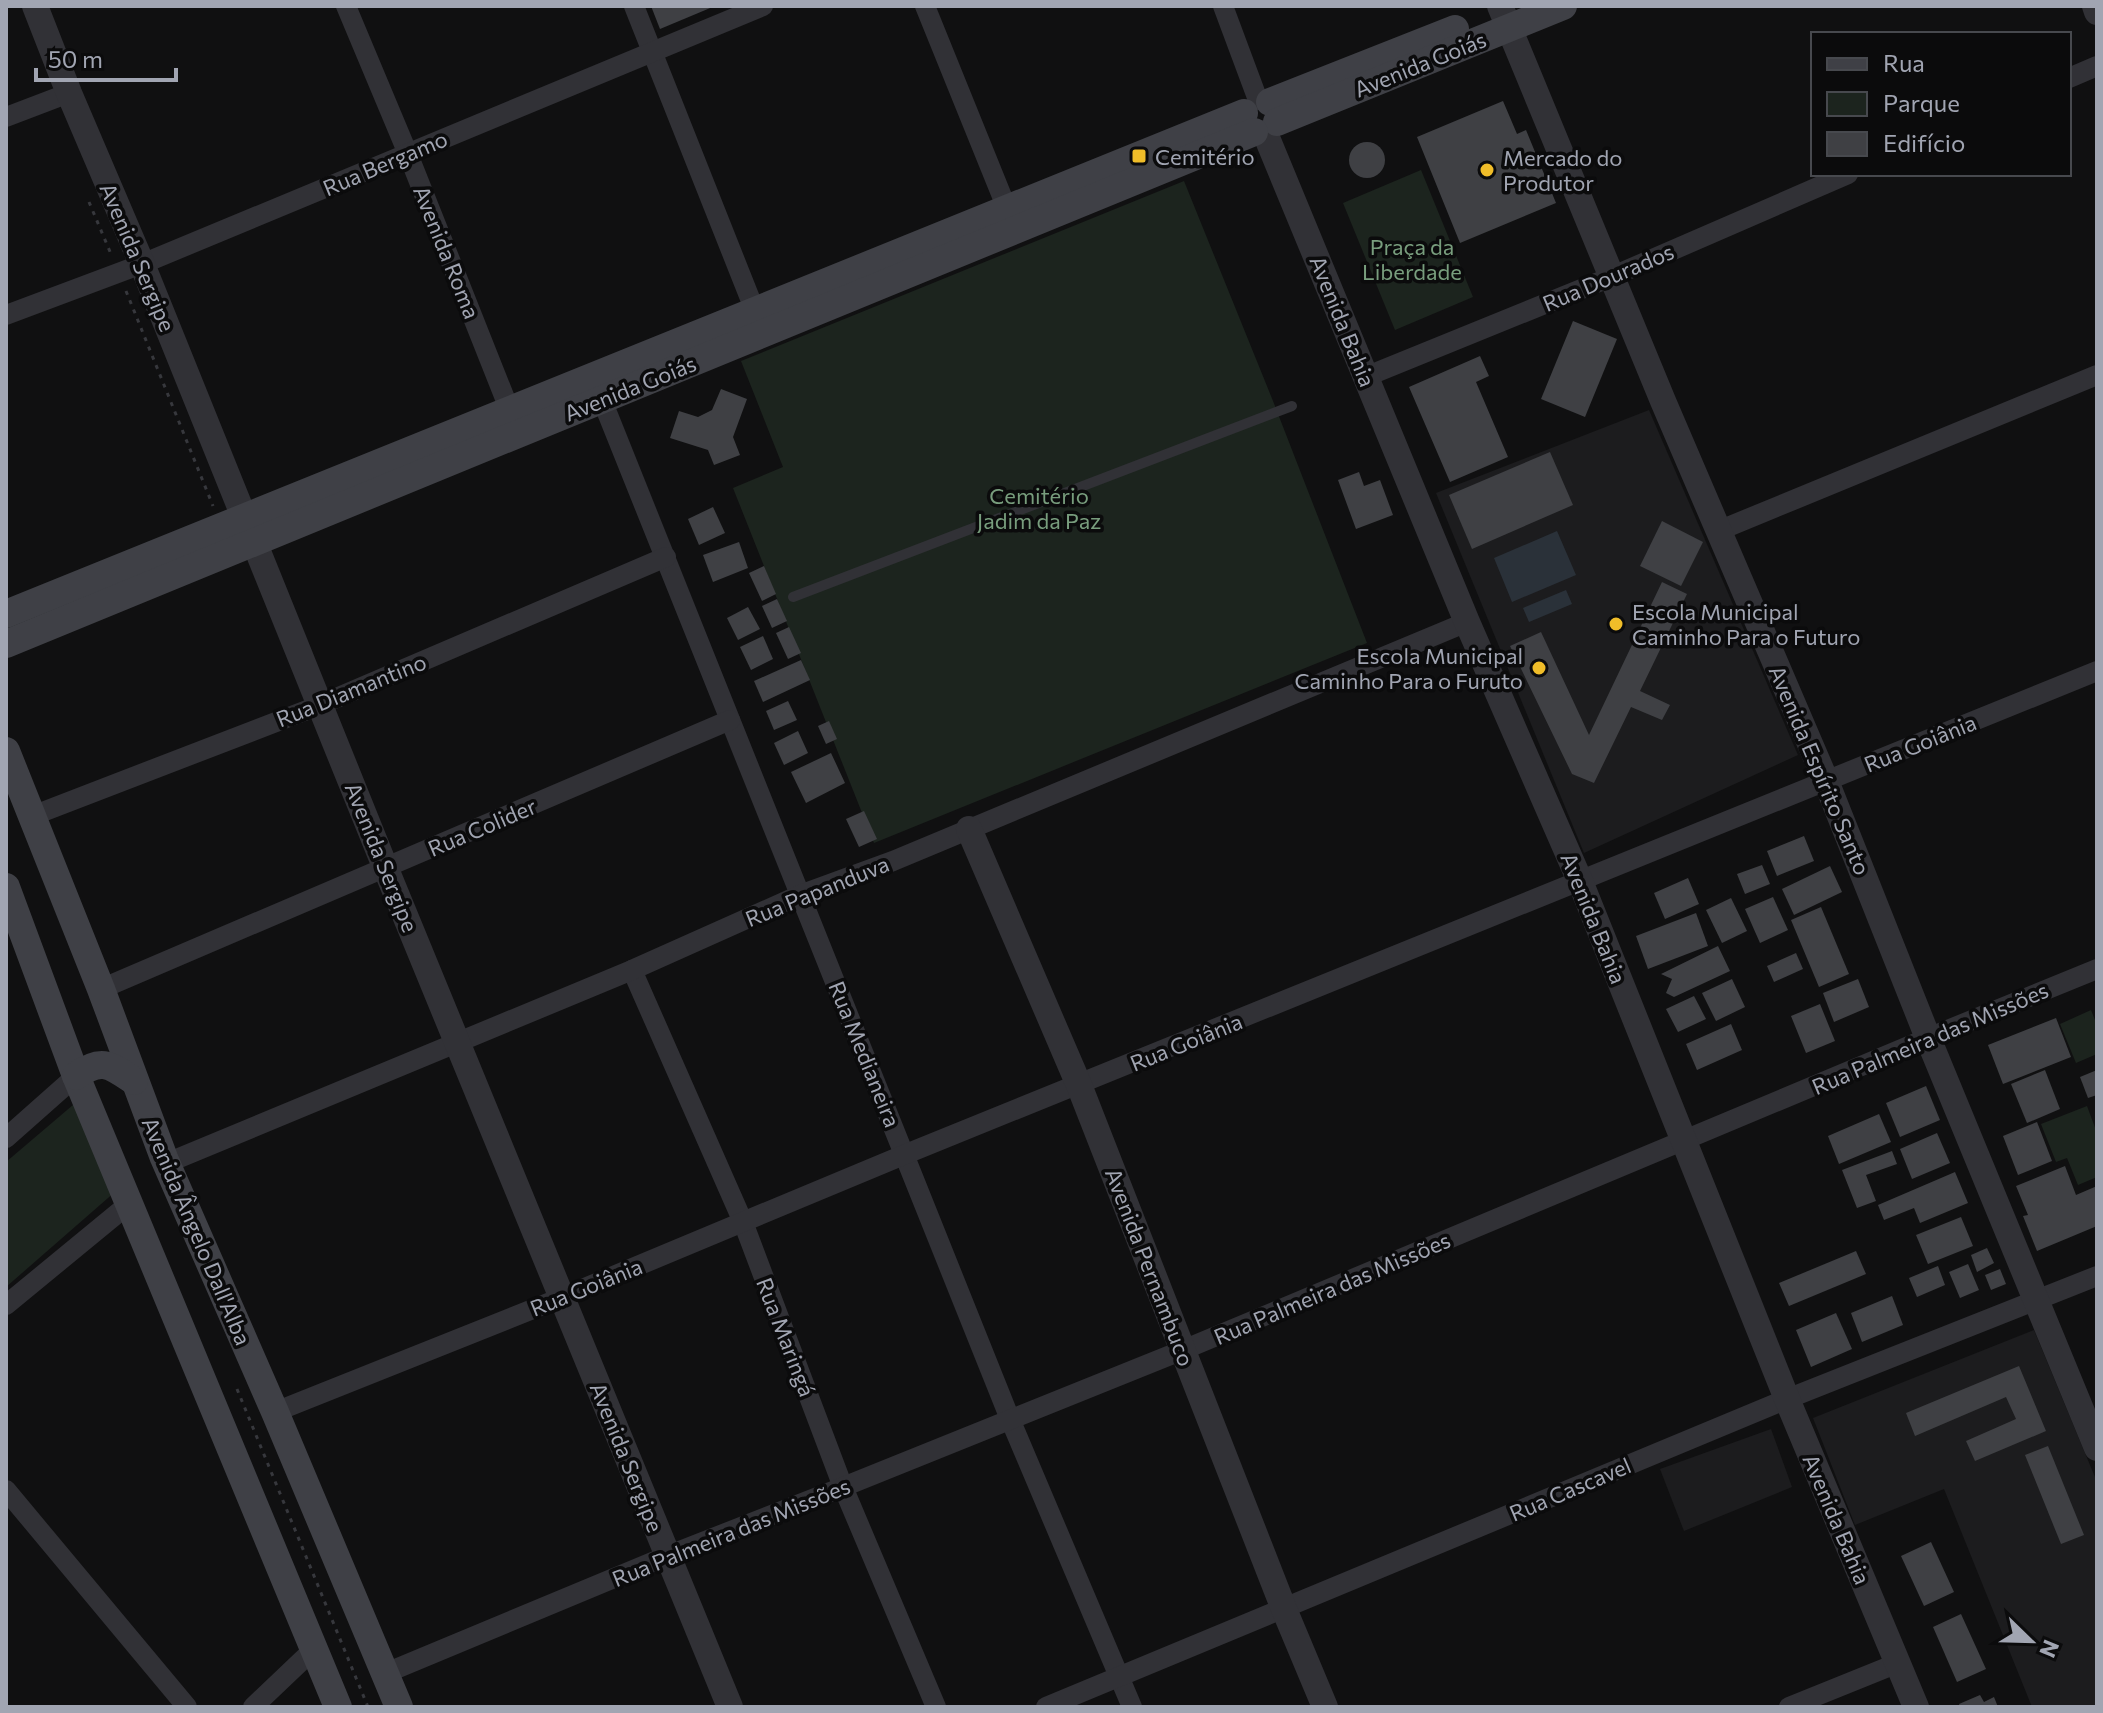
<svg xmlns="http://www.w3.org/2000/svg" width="2103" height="1713" font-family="Commissioner,sans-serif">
  <rect width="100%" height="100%" fill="#101011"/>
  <g fill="#1c1c1e">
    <polygon points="1649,410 1798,755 1584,853 1436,493"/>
    <polygon points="2034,1330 2097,1482 2097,1707 2032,1707 1944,1489 1855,1525 1813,1418"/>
    <polygon points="1771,1429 1792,1487 1684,1531 1660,1469"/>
  </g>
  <g fill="#1c241e">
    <polygon points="1421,170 1473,297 1395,330 1343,203"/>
    <polygon points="1184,181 1273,401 1367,643 874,843 733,488 783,467 741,361"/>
    <polygon points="2091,1010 2097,1025 2097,1054 2076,1063 2060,1024"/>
    <polygon points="80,1099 116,1191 6,1287 6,1162"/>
    <polygon points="2087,1106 2097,1133 2097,1177 2078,1185 2067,1158 2056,1162 2041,1124"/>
  </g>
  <g fill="#2a3139">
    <polygon points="1557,531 1576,575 1512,602 1494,558"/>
    <polygon points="1566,590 1572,604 1529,622 1523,608"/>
  </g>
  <g fill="#3f4044">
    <polygon points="651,6 715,6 660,29"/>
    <polygon points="1503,101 1517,134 1526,130 1556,203 1460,243 1417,137"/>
    <circle cx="1367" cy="160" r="18"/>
    <polygon points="1573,321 1617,339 1585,417 1541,399"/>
    <polygon points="1480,356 1489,376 1476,382 1508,457 1450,482 1409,387"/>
    <polygon points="721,389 747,399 733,437 740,455 714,465 708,450 670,438 679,411 698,417 712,410"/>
    <polygon points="1550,452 1573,505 1472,549 1449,495"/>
    <polygon points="1359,472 1364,486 1380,480 1393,515 1356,529 1338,480"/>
    <polygon points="713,507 725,533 699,545 688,519"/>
    <polygon points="1662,521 1703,542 1681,586 1640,566"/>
    <polygon points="739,542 748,568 713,582 703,555"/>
    <polygon points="764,566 776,594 762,601 749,573"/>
    <polygon points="1662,582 1687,594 1640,691 1670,705 1662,720 1631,707 1594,783 1572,774 1510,646 1541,632 1589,735"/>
    <polygon points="777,599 787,621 772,628 762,606"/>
    <polygon points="748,607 760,629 738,640 727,618"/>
    <polygon points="789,627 801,653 788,659 776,633"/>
    <polygon points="763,636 773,659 751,670 740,647"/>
    <polygon points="801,660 810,680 763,702 754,681"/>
    <polygon points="788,701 797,720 774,730 766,711"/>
    <polygon points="829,721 837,739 826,744 818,726"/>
    <polygon points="798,731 808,753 784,765 774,743"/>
    <polygon points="831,753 845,783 806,803 791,772"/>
    <polygon points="864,811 877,839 859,847 846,819"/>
    <polygon points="1804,836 1814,861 1777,876 1767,851"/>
    <polygon points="1762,865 1770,884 1745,894 1737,874"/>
    <polygon points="1830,866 1842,892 1794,915 1782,889"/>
    <polygon points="1688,878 1699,904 1665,919 1654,893"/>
    <polygon points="1773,897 1788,930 1760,943 1745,909"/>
    <polygon points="1731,898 1747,931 1722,943 1706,910"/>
    <polygon points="1821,907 1849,974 1819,987 1791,920"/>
    <polygon points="1696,913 1708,946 1648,969 1636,936"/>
    <polygon points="1718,946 1730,971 1674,997 1666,993 1672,979 1661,974"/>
    <polygon points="1796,953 1803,969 1774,982 1767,966"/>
    <polygon points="1732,979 1745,1007 1716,1021 1702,993"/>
    <polygon points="1858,979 1869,1007 1834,1022 1823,993"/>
    <polygon points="1694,996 1706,1019 1678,1032 1666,1009"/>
    <polygon points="1820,1004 1835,1041 1806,1053 1791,1016"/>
    <polygon points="2056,1018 2071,1057 2003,1084 1988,1045"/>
    <polygon points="1731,1024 1742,1050 1697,1070 1686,1044"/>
    <polygon points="2045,1070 2060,1109 2027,1123 2011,1084"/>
    <polygon points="2097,1070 2097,1095 2088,1098 2080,1077"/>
    <polygon points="1926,1086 1940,1120 1900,1137 1886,1103"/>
    <polygon points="1879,1114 1891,1142 1839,1164 1828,1136"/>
    <polygon points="2037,1122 2052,1161 2018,1175 2003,1136"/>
    <polygon points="1937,1133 1950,1163 1912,1179 1900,1149"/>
    <polygon points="1892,1151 1897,1164 1866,1175 1876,1201 1857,1208 1842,1170"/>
    <polygon points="2065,1166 2076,1195 2097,1186 2097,1226 2037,1251 2023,1216 2028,1215 2016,1186"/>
    <polygon points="1955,1172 1968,1203 1920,1223 1914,1208 1884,1220 1878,1205"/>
    <polygon points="1961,1217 1973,1246 1928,1264 1916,1235"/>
    <polygon points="1987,1248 1994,1263 1977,1272 1971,1255"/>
    <polygon points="1856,1251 1866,1274 1789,1306 1779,1283"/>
    <polygon points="1968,1264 1979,1290 1960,1298 1949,1272"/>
    <polygon points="1938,1266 1945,1285 1917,1297 1909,1278"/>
    <polygon points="2000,1269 2006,1284 1991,1290 1985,1275"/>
    <polygon points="1892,1296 1903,1325 1862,1342 1851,1313"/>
    <polygon points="1836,1313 1852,1349 1811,1367 1796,1330"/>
    <polygon points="2019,1366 2046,1431 1975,1461 1966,1441 2016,1419 2006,1397 1915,1436 1906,1413"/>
    <polygon points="2048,1446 2084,1535 2061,1544 2025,1455"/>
    <polygon points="1931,1542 1954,1592 1924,1606 1901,1556"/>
    <polygon points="1961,1614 1986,1669 1957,1682 1933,1627"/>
    <polygon points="1980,1695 1984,1702 1994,1697 1998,1707 1960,1707 1959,1704"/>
  </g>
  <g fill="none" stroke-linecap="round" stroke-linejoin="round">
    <g stroke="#37383d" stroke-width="3" stroke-dasharray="4 6" stroke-linecap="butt">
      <polyline points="89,202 111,254"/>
      <polyline points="126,291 213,506"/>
      <polyline points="237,1389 368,1707"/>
    </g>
    <polyline stroke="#313136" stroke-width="10" points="793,597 1292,406"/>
    <g stroke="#313136" stroke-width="20">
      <polyline points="346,6 408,154 510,411"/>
      <polyline points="634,6 755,311"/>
      <polyline points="925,6 1012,221"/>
      <polyline points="1223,6 1258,100"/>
      <polyline points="2069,78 2097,66"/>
      <polyline points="6,117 69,93"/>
      <polyline points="6,315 142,264 763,6"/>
      <polyline points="1365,377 1611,277 1848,174"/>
      <polyline points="602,400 1010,1419 1132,1707"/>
      <polyline points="1718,531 2097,375"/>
      <polyline points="32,816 320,705 666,557"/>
      <polyline points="632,970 743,1222 843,1487 936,1707"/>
      <polyline points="101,989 730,720"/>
      <polyline points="6,1138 76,1076"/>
      <polyline points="167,1163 632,970 800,895 893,861 1467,622"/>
      <polyline points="6,1305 130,1203"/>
      <polyline points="275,1412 563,1297 906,1154 2097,671"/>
      <polyline points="6,1490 187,1707"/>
      <polyline points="386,1673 667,1556 843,1487 1183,1350 1928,1038 2097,969"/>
      <polyline points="253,1707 315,1648"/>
      <polyline points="1046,1707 1787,1399 2097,1276"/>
      <polyline points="1789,1707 1898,1663"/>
    </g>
    <g stroke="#313136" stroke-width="26">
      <polyline points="35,6 69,93 142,264 386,869 730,1707"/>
      <polyline points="1500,6 1663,401 1826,781 1928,1038 2097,1448"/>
      <polyline points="2095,6 2097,12"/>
      <polyline points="1265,133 1467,622 1580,881 1787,1399 1916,1707"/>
      <polyline points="969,829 1079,1085 1284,1609 1325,1707"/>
    </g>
    <g stroke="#3f4046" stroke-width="28">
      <polyline points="1270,102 1455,29"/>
      <polyline points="1277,122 1563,6"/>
      <polyline points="6,614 1244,113"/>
      <polyline points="6,644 1254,132"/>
      <polyline points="6,751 101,989 164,1158 275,1412 399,1707"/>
      <polyline points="6,887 76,1076 338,1707"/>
      <path d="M76,1076C102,1057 110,1065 134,1081"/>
    </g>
  </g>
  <g fill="#f0bd29" stroke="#0b0b0c" stroke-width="3">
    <rect x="1131" y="148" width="16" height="16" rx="4"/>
    <circle cx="1487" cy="170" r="8"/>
    <circle cx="1616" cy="624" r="8"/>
    <circle cx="1539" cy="668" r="8"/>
  </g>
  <g text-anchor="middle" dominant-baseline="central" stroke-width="7" stroke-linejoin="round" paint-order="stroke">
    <g font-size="22" fill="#a1a5b2" stroke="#0b0b0c">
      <text transform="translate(1420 64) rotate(-22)">Avenida Goiás</text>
      <text transform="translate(385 163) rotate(-23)">Rua Bergamo</text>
      <text transform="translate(447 252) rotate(68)">Avenida Roma</text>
      <text transform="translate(138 257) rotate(67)">Avenida Sergipe</text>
      <text transform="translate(1608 277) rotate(-23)">Rua Dourados</text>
      <text transform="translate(1343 321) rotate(68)">Avenida Bahia</text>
      <text transform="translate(630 388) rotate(-22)">Avenida Goiás</text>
      <text transform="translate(351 690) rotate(-22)">Rua Diamantino</text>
      <text transform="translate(1920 743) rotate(-22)">Rua Goiânia</text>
      <text transform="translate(1820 770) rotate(67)">Avenida Espírito Santo</text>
      <text transform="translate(482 827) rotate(-23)">Rua Colider</text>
      <text transform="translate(382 857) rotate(68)">Avenida Sergipe</text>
      <text transform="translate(817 891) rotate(-22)">Rua Papanduva</text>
      <text transform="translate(1594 918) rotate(68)">Avenida Bahia</text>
      <text transform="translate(1930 1038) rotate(-23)">Rua Palmeira das Missões</text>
      <text transform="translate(1186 1042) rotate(-22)">Rua Goiânia</text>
      <text transform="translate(865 1054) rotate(68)">Rua Medianeira</text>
      <text transform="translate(197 1231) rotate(67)">Avenida Ângelo Dall'Alba</text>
      <text transform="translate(1150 1267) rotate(69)">Avenida Pernambuco</text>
      <text transform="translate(586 1287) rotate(-22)">Rua Goiânia</text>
      <text transform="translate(1332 1288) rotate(-23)">Rua Palmeira das Missões</text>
      <text transform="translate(786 1337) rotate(69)">Rua Maringá</text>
      <text transform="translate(627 1457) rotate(68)">Avenida Sergipe</text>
      <text transform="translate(1570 1489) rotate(-23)">Rua Cascavel</text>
      <text transform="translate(1837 1519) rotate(67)">Avenida Bahia</text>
      <text transform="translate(731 1532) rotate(-22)">Rua Palmeira das Missões</text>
    </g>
    <g font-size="22" fill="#a1a5b2" stroke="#0b0b0c" text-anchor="start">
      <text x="1155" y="156">Cemitério</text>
      <text x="1503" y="157">Mercado do<tspan x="1503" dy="25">Produtor</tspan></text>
      <text x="1632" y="611">Escola Municipal<tspan x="1632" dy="25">Caminho Para o Futuro</tspan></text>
      <text x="1523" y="655" text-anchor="end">Escola Municipal<tspan x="1523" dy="25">Caminho Para o Furuto</tspan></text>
    </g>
    <g font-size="22" fill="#789d7d" stroke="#0b0b0c">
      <text x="1412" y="246">Praça da<tspan x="1412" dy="25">Liberdade</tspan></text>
      <text x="1039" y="495">Cemitério<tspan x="1039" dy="25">Jadim da Paz</tspan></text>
    </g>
  </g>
  <rect width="2103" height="1713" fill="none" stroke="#a1a5b2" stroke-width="16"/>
  <rect x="1811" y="32" width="260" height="144" fill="#0b0b0c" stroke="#47494e" stroke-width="2"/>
  <rect x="1827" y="58" width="40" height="12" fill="#3f4046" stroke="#47494e" stroke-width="2"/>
  <text x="1883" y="72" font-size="24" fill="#a1a5b2">Rua</text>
  <rect x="1827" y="92" width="40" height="24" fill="#1c241e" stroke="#47494e" stroke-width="2"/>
  <text x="1883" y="112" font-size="24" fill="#a1a5b2">Parque</text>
  <rect x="1827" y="132" width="40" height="24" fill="#3f4044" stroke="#47494e" stroke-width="2"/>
  <text x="1883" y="152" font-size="24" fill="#a1a5b2">Edifício</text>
  <g transform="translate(2031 1641) rotate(113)" stroke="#0b0b0c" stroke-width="6" paint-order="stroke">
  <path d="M0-6L14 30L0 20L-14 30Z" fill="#a1a5b2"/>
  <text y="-12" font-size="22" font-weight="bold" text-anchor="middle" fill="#a1a5b2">N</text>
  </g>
  <path d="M36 68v12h140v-12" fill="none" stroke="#a1a5b2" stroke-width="4"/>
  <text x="48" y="68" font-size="24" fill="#a1a5b2" stroke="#0b0b0c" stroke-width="6" paint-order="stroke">50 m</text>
</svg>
